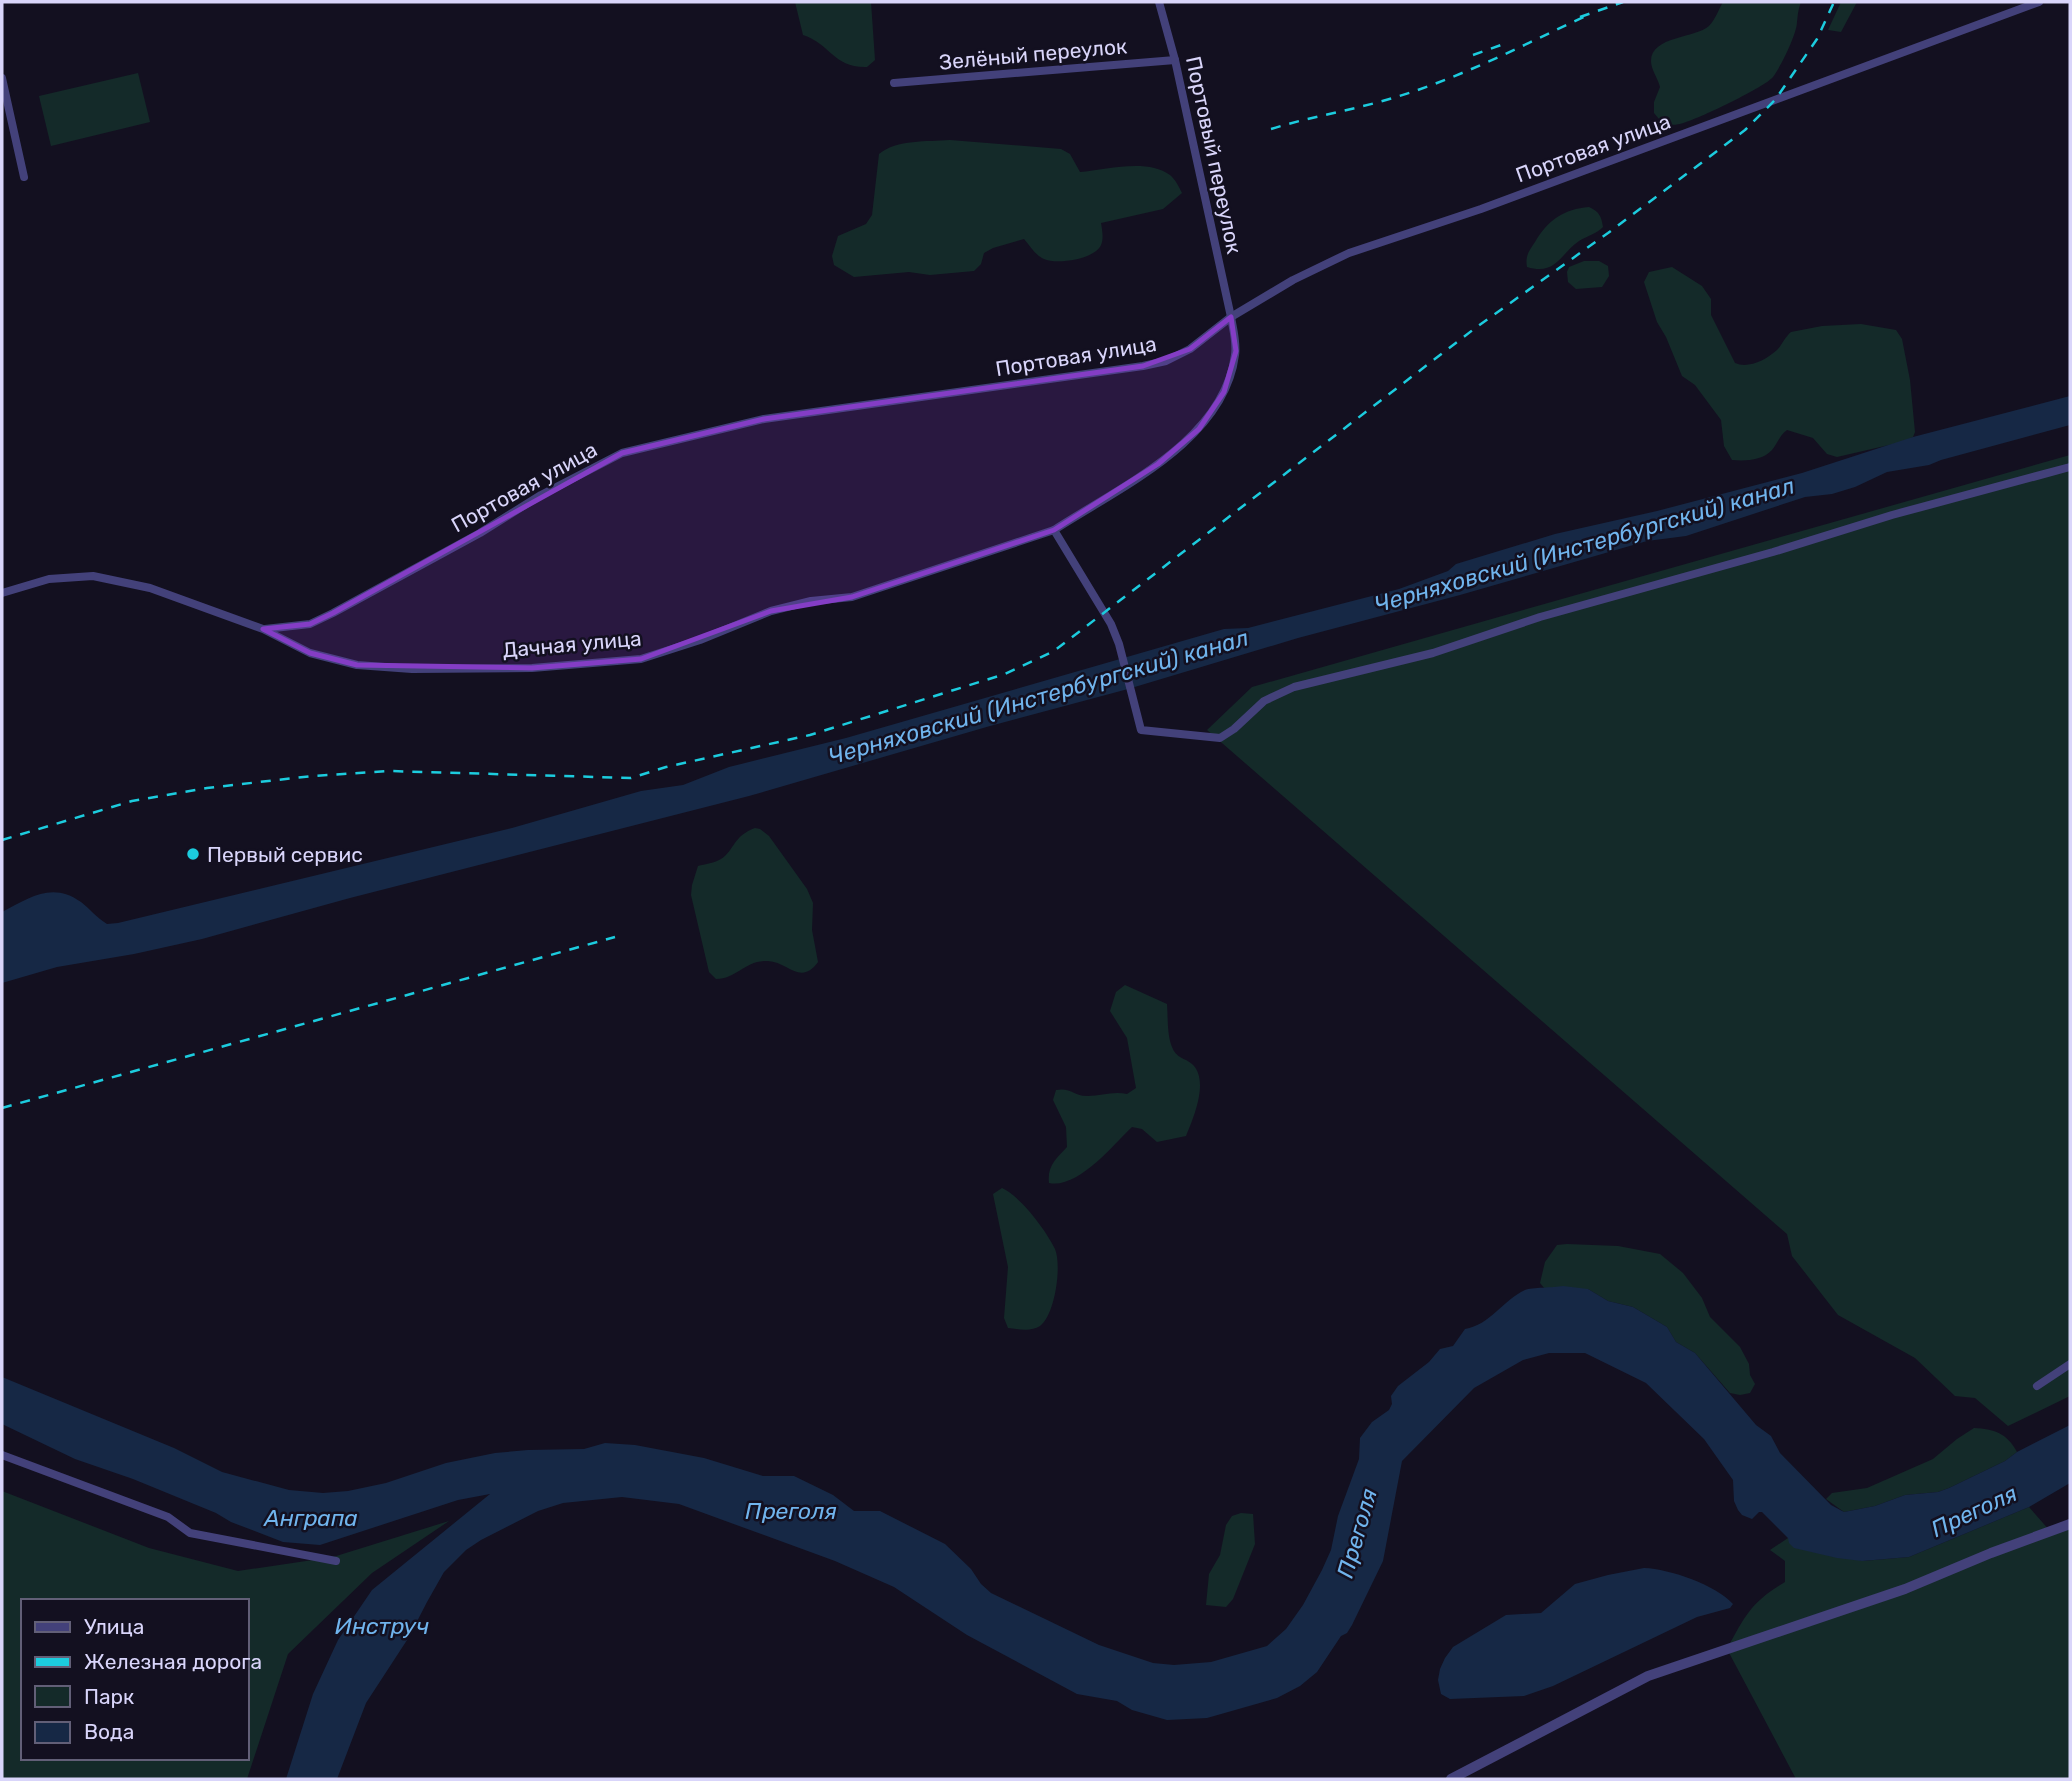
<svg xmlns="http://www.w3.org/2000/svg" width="2072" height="1781" font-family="Rubik,sans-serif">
  <rect width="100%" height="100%" fill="#131020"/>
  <g fill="#142a29" fill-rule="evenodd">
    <path d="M795,2H871L875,60L867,67C833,68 831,44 803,35Z"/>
    <path d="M1723,2H1801C1798,10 1798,14 1797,22C1797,34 1780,68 1773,77C1765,87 1700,118 1686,122C1679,125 1672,125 1664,125L1654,113V102L1660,87C1658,78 1651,70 1651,61C1651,36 1696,38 1709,26C1715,20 1719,9 1723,2Z"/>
    <polygon points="1841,2 1857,2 1841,32 1828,30"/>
    <polygon points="138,73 150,122 51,146 39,96"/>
    <path d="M950,140L1061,149L1070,154L1080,172C1106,170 1147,158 1170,175C1175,179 1179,187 1182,193L1163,209L1101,223C1102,229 1104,239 1101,245C1095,259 1057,265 1044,259C1035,255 1030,246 1024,239L993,248L984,253L981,264L974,271L930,275L909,272L854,277L834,265L832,256L838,236L866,224L872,215L879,154C897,139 927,142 950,140Z"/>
    <path d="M1589,207C1599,212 1601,215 1603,227C1596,234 1587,236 1579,241C1560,254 1556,276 1527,267C1525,256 1529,251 1535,242C1548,220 1564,209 1589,207Z"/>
    <polygon points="1584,261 1599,261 1608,266 1609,276 1602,287 1576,289 1568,282 1567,272 1569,267"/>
    <path d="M1672,267L1702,286L1711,299V315L1735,363C1748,369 1766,360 1777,350C1782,345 1785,337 1791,332L1822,326L1861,324L1896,330L1902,339L1910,380L1915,432L1913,437L1902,442L1837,457L1827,454L1813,438L1787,430C1779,436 1778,443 1772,450C1762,461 1745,461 1732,460L1724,446L1721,420L1695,385L1682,376L1666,337L1657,322L1644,282L1649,272Z"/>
    <polygon points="2070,455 2070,1396 2008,1426 1975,1398 1955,1396 1915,1358 1838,1315 1792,1256 1787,1234 1207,730 1252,687"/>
    <path d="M755,828L760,829L769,836L807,889L813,903L812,930L818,962C801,986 788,962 768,961C745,960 737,979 716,979L709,972L691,895L692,885L698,866C705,864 715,863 721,859C734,851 733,836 755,828Z"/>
    <path d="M1125,985L1167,1004C1168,1018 1167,1035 1172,1047C1176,1058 1185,1058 1192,1064C1210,1080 1193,1119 1186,1136L1157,1142L1142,1129L1132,1127C1112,1146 1078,1189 1049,1183C1047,1166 1056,1159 1067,1147L1066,1127L1053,1100L1056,1090C1071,1087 1075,1097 1088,1096C1101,1096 1113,1091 1127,1094L1136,1088L1127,1038L1110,1011L1116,992Z"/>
    <path d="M1002,1188C1020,1196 1046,1230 1055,1249C1062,1266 1055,1315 1040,1326C1031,1332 1018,1329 1008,1328L1004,1318L1008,1267L993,1194Z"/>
    <polygon points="1567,1244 1618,1246 1660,1254 1683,1273 1702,1298 1710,1317 1740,1347 1749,1364 1750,1375 1755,1384 1750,1393 1740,1395 1730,1393 1695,1353 1676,1342 1667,1327 1633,1307 1608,1301 1588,1289 1545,1289 1540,1283 1545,1262 1557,1245"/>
    <path d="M1974,1428C1994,1429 2007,1433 2017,1452L2005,1461L1949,1488L1938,1492L1905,1495L1875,1506L1844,1512L1826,1499L1832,1493L1867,1488L1933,1459L1957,1439Z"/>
    <path d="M2,1491L149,1548L238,1571L333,1557L449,1521L372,1573L288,1654L247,1779H2ZM23,1601H247V1758H23Z"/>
    <path d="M2029,1507L2050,1531L2070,1524V1779H1796L1727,1649C1745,1616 1751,1602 1785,1582V1561L1770,1550L1788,1538L1862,1561L1909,1557Z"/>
    <polygon points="1241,1513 1253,1514 1255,1544 1233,1599 1226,1607 1206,1605 1209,1574 1220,1555 1226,1525 1232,1516"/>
  </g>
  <g fill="#162845">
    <path d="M2070,396V425L1941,460L1929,465L1887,472L1855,487L1832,494L1805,497L1686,536L1647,541L1460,595L1298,638L1128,689L990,726L749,796L350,898L202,939L134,954L57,967L2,983V912C29,898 52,881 81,902C90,909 97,918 107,924L118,923L512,828L641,791L683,785L729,767L846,738L1224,629L1248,628L1399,589L1448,571L1456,564L1555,534L1657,511L1802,473L1913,437Z"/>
    <path d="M1563,1286L1588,1289L1608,1301L1633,1307L1667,1327L1676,1342L1695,1353L1756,1425L1771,1436L1780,1453L1831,1505L1844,1512L1875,1506L1905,1495L1938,1492L1949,1488L2005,1461L2017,1452L2070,1425V1483L2029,1507L1909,1557L1862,1561L1837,1558L1794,1548L1789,1543L1788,1538L1762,1512H1759L1752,1519L1742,1515L1738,1510L1734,1501L1733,1480L1704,1439L1646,1383L1585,1353H1549L1523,1360L1474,1388L1402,1461L1383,1561L1352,1625L1347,1633L1341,1636L1317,1672L1300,1686L1277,1698L1207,1718L1167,1720L1132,1710L1117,1701L1077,1694L967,1635L894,1587L835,1561L679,1504L622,1497L563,1503L538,1511L481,1540L466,1550L444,1572L427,1602L409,1637L366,1703L337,1779H286L313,1694L338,1640L372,1590L490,1494L458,1500L320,1545L283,1542L231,1522L216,1513L133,1479L75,1459L2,1424V1377L174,1448L222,1472L289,1490L323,1493L348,1491L386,1483L446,1463L495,1453L528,1450L584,1449L605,1443L635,1445L704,1458L763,1476H794L833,1495L854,1511H880L945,1544L971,1569L981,1584L991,1593L1099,1645L1153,1663L1174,1665L1211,1662L1267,1646L1286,1629L1303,1605L1322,1570L1331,1550L1338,1516L1359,1459L1360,1438L1372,1422L1389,1410L1392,1404L1391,1396L1398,1386L1429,1362L1440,1349L1453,1346L1465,1329C1490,1325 1503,1300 1525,1290C1532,1287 1553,1288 1563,1286Z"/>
    <path d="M1644,1568C1670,1569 1716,1585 1733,1604L1730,1608L1697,1617L1553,1686L1524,1696L1450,1699L1441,1694L1438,1680L1440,1669L1445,1658L1453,1647L1506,1615L1541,1613L1575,1584L1608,1575Z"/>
  </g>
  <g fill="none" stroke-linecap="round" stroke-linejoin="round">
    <g stroke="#43417a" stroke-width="8">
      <polyline points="2,78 24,177"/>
      <polyline points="894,83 1175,60"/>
      <path d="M1054,530C1120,487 1224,441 1235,355C1237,343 1233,329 1231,317L1175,60L1159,2"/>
      <polyline points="2,593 49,579 93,576 150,588 263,629 310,653 357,665 412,669 532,668 641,659 700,640 771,611 811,601 852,597 1054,530 1111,624 1119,644 1141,730 1220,738 1234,729 1264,701 1294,687 1433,653 1540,617 1773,552 1892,515 2070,467"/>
      <polyline points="265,629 310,624 333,613 480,533 541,495 622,453 764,419 1143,366 1166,361 1190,349 1231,317 1293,280 1349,253 1481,209 2039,2"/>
      <polyline points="2037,1386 2070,1364"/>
      <polyline points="2,1455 168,1517 190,1533 336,1561"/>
    </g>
    <polyline stroke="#43417a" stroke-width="10" points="1451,1779 1648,1676 1905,1589 1991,1553 2070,1524"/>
    <g stroke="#1cccde" stroke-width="2.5" stroke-dasharray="10 9" stroke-linecap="butt">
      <polyline points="1580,17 1623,2"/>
      <polyline points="1473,55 1501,45"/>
      <path d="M1271,129C1309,117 1348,111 1386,100C1457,80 1523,45 1590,14"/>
      <polyline points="2,840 132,801 207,788 312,776 390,771 631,778 666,767 810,735 1005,674 1054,651 1474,329 1608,233 1745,130 1775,100 1817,39 1834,2"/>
      <polyline points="2,1108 615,937"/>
    </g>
  </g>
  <path fill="#843dc5" fill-opacity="0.2" stroke="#843dc5" stroke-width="5" stroke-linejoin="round" d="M1231,317L1236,351L1224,392L1199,429L1158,464L1054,530L852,597L771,611L641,659L532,668L357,665L310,653L263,629L310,624L333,613L622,453L764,419L1143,366L1190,349Z"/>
  <circle fill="#1cccde" stroke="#131020" stroke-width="2.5" cx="193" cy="854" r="7"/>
  <g text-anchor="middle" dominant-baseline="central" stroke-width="5" stroke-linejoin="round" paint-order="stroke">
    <g font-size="21" fill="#d9d5fa" stroke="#131020">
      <text transform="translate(1033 54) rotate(-5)">Зелёный переулок</text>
      <text transform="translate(1593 148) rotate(-20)">Портовая улица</text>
      <text transform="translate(1214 155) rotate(78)">Портовый переулок</text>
      <text transform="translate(1076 356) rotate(-9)">Портовая улица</text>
      <text transform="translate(524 487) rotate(-29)">Портовая улица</text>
      <text transform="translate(572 644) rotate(-5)">Дачная улица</text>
    </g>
    <g font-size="21" fill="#d9d5fa" stroke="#131020" text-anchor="start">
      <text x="207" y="854">Первый сервис</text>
    </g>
    <g font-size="23" font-style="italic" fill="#70b4ed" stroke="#131020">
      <text transform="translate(1584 545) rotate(-16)">Черняховский (Инстербургский) канал</text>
      <text transform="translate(1038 697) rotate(-16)">Черняховский (Инстербургский) канал</text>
      <text x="791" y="1511">Преголя</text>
      <text transform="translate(1974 1511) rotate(-25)">Преголя</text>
      <text x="311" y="1518">Анграпа</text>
      <text transform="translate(1357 1533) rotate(-74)">Преголя</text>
      <text x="382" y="1626">Инструч</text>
    </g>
  </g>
  <rect width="2072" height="1781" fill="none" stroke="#d9d5fa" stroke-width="7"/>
  <rect x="21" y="1599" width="228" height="161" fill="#131020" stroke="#625f77" stroke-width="2"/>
  <rect x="35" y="1622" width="35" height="10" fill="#43417a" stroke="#625f77" stroke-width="2"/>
  <text x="84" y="1634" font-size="21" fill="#d9d5fa">Улица</text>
  <rect x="35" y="1657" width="35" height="10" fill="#1cccde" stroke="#625f77" stroke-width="2"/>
  <text x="84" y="1669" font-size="21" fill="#d9d5fa">Железная дорога</text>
  <rect x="35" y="1686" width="35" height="21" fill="#142a29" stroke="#625f77" stroke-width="2"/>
  <text x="84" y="1704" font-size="21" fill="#d9d5fa">Парк</text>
  <rect x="35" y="1722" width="35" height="21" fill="#162845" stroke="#625f77" stroke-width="2"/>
  <text x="84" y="1739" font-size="21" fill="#d9d5fa">Вода</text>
</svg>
